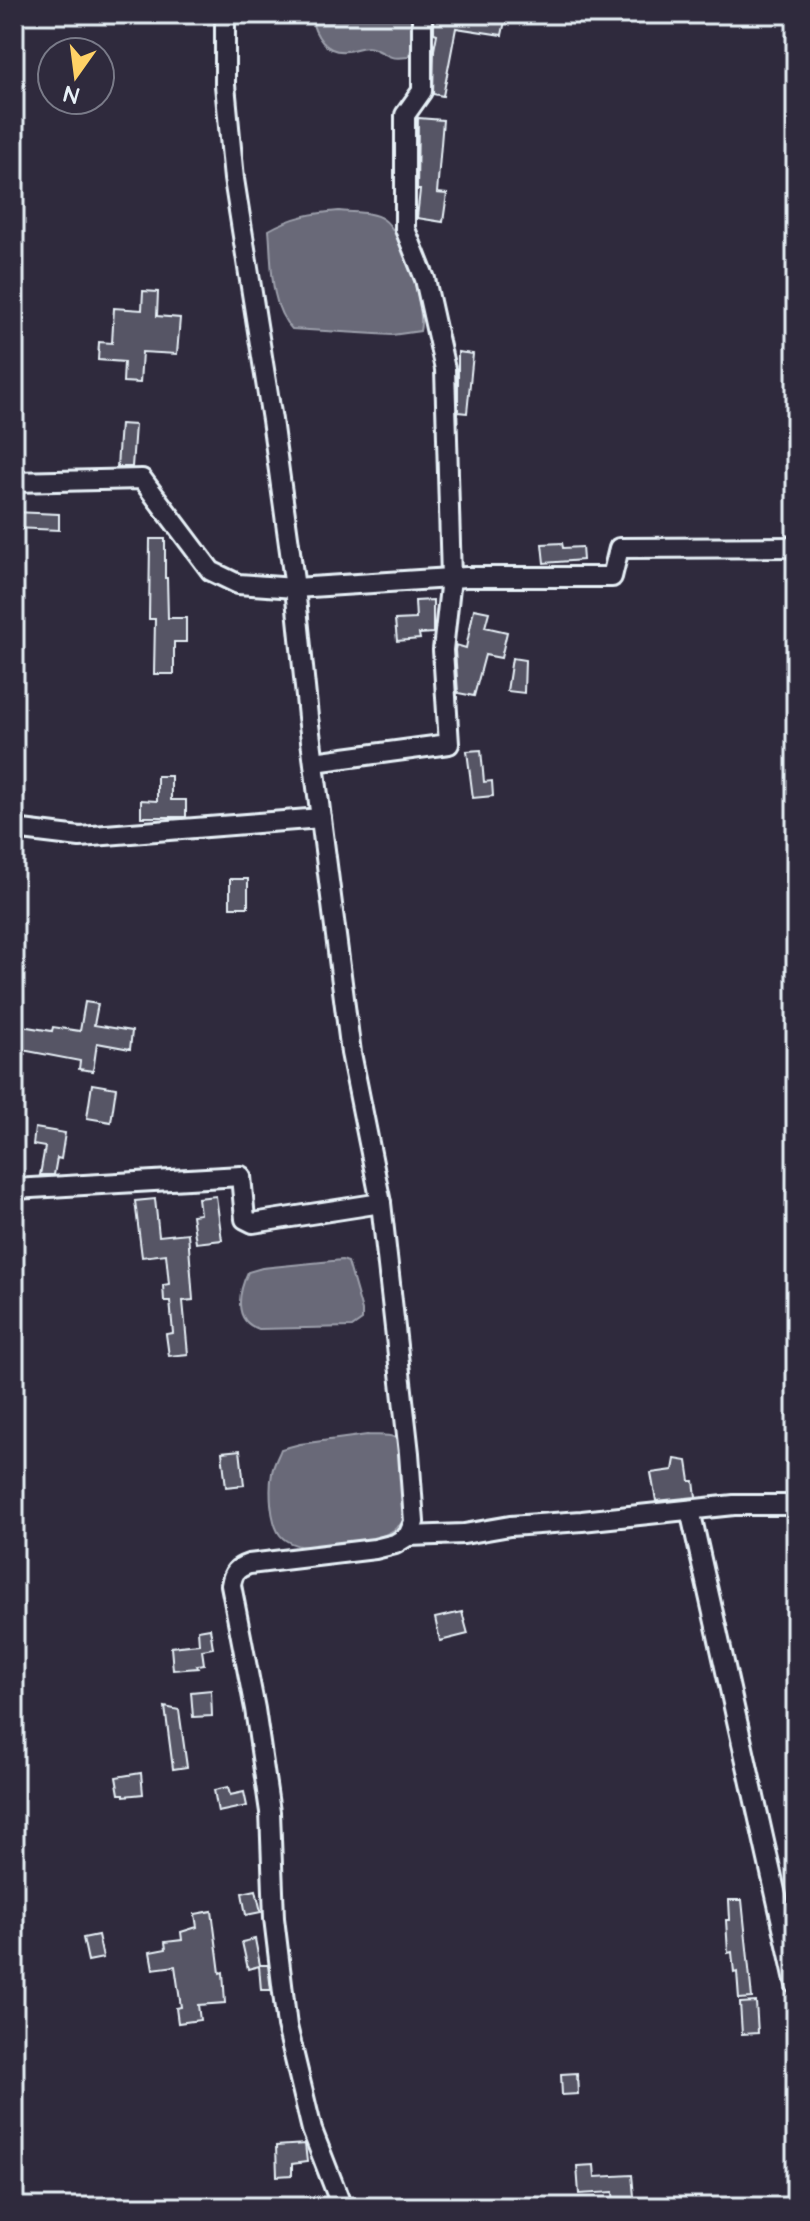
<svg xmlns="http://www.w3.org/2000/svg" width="810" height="2221" font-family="'Architects Daughter',sans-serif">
  <rect width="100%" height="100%" fill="#2f2a3d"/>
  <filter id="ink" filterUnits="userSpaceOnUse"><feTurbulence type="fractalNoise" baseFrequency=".0125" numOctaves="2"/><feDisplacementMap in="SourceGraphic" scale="16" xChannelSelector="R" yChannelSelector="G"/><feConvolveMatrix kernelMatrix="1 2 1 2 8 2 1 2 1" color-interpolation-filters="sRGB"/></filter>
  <g filter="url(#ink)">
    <g fill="#696978" stroke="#9c9fab" stroke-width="2">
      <path d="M310,14H416L414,43L408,57C385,60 390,54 372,48C364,45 355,50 347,51C323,54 314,32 310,14Z"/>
      <path d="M339,211C352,213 372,211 383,219C404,233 426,308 420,331L392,335L292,329C269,306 272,261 269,230C292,217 313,213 339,211Z"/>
      <path d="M342,1260L348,1262L362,1311V1320L352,1327L259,1329C232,1321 239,1291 248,1272L262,1268Z"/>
      <path d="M367,1435C375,1436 392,1433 398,1440C411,1452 407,1499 408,1517C402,1523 397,1529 389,1533C367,1545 298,1558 280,1535C270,1521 269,1489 272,1473C273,1465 278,1457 281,1449L300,1444Z"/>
    </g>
    <g fill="#575565" stroke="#e8f1f8" stroke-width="2">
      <polygon points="434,14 486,14 486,17 505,21 502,35 456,28 443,96 433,94 434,50 437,34 434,33"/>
      <polygon points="418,118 443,120 437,193 447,194 443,222 417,218 420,190 417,190"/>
      <polygon points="143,291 158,292 157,316 180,318 177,354 142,352 140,383 123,382 124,362 98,360 99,342 112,343 114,308 142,310"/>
      <polygon points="458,352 473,354 467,413 458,412"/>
      <polygon points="120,424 135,425 132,467 117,467"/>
      <polygon points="14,512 59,514 59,530 14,528"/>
      <polygon points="150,539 165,539 165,578 167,578 168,618 186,618 186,642 174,642 174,674 154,674 155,619 149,619"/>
      <polygon points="562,543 563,548 582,547 583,560 544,563 542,544"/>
      <polygon points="433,600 433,633 419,634 420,639 397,641 395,620 416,619 415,601"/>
      <polygon points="474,609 489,612 485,627 507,632 501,658 485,655 474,696 458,693 455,650 456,645 466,648"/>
      <polygon points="512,658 525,660 524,693 507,691"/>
      <polygon points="481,750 484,782 492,781 493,796 473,798 467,751"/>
      <polygon points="157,776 171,776 171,800 186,800 186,817 141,817 141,800 157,801"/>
      <rect x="230" y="879" width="18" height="28"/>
      <polygon points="85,1002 98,1004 94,1025 132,1031 130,1049 97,1043 93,1071 79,1069 80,1061 17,1049 21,1026 52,1031 53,1027 80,1031"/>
      <polygon points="92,1084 116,1088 111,1122 87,1118"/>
      <polygon points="35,1128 65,1133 61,1159 57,1158 54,1175 40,1175 45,1147 33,1145"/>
      <polygon points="216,1196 222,1240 196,1243 192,1215 200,1214 198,1198"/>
      <polygon points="155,1199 159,1236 188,1233 193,1300 183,1301 188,1354 169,1356 166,1334 173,1333 170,1301 164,1301 163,1285 169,1284 166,1254 142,1257 135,1201"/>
      <polygon points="240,1450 244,1485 226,1487 222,1452"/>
      <polygon points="675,1459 687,1461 690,1481 694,1481 696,1497 656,1501 651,1473 673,1470"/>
      <polygon points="462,1612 468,1634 440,1641 435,1618"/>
      <polygon points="210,1628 213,1648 202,1650 204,1664 197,1665 198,1668 173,1670 171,1647 199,1644 198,1630"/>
      <polygon points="211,1690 212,1716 193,1717 191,1692"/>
      <polygon points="165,1707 179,1710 187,1767 173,1769"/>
      <polygon points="141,1773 143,1794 124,1796 124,1794 119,1794 116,1777"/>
      <polygon points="228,1787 230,1795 244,1792 247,1806 218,1812 214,1790"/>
      <polygon points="256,1890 261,1912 246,1915 242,1893"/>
      <polygon points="729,1900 742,1900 752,1998 739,1999 737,1972 734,1973 732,1952 728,1953 726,1920 730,1920"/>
      <polygon points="212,1911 220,1973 223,1972 225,2003 198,2005 200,2020 178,2023 176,2008 181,2007 175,1966 153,1969 150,1952 166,1949 165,1942 182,1940 181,1932 197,1927 195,1914"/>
      <polygon points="98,1935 103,1958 88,1961 83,1938"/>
      <polygon points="255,1939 260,1965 268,1965 271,1990 261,1990 259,1966 248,1969 242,1942"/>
      <polygon points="756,2002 758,2033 742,2034 740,2003"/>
      <polygon points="577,2073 578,2094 562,2095 561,2074"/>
      <polygon points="305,2144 307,2162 292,2164 292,2175 277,2176 276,2146"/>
      <polygon points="594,2165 595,2177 632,2175 635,2207 614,2207 613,2192 579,2194 577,2166"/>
    </g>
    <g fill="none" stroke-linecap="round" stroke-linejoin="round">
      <defs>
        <g id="minor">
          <path d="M225,14V85L234,179L272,420L295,588L308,717L351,1053L381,1203L409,1453L414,1522L408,1536L395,1544L375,1549L249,1564C237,1568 233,1572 231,1585L255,1709L270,1812L274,1918L287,2026L312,2130L342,2207"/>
          <polyline points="14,482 142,479 211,571 238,584 295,588 466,577 612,577 619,548 796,547"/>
          <polyline points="314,762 449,744 443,650 451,578 445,369 425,279 405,229 405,115 422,91 422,14"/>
          <polyline points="14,829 80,837 321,818"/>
          <polyline points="14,1189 241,1176 245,1219 253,1223 381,1203"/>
          <polyline points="690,1510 796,1985"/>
          <polyline points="408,1536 464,1534 510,1526 582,1521 734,1505 796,1505"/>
        </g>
      </defs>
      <use href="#minor" stroke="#e8f1f8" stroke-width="24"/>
      <use href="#minor" stroke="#2f2a3d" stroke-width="18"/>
    </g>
  </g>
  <rect width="810" height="2221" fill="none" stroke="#2f2a3d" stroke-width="48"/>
  <rect x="24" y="24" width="762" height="2173" fill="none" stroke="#e8f1f8" stroke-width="3" filter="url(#ink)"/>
  <g transform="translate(76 76) rotate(194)"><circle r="38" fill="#2f2a3d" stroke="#797a88" stroke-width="2"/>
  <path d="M0-6L14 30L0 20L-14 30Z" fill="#ffd166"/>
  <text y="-12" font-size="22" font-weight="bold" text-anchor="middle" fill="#e8f1f8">N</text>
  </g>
</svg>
